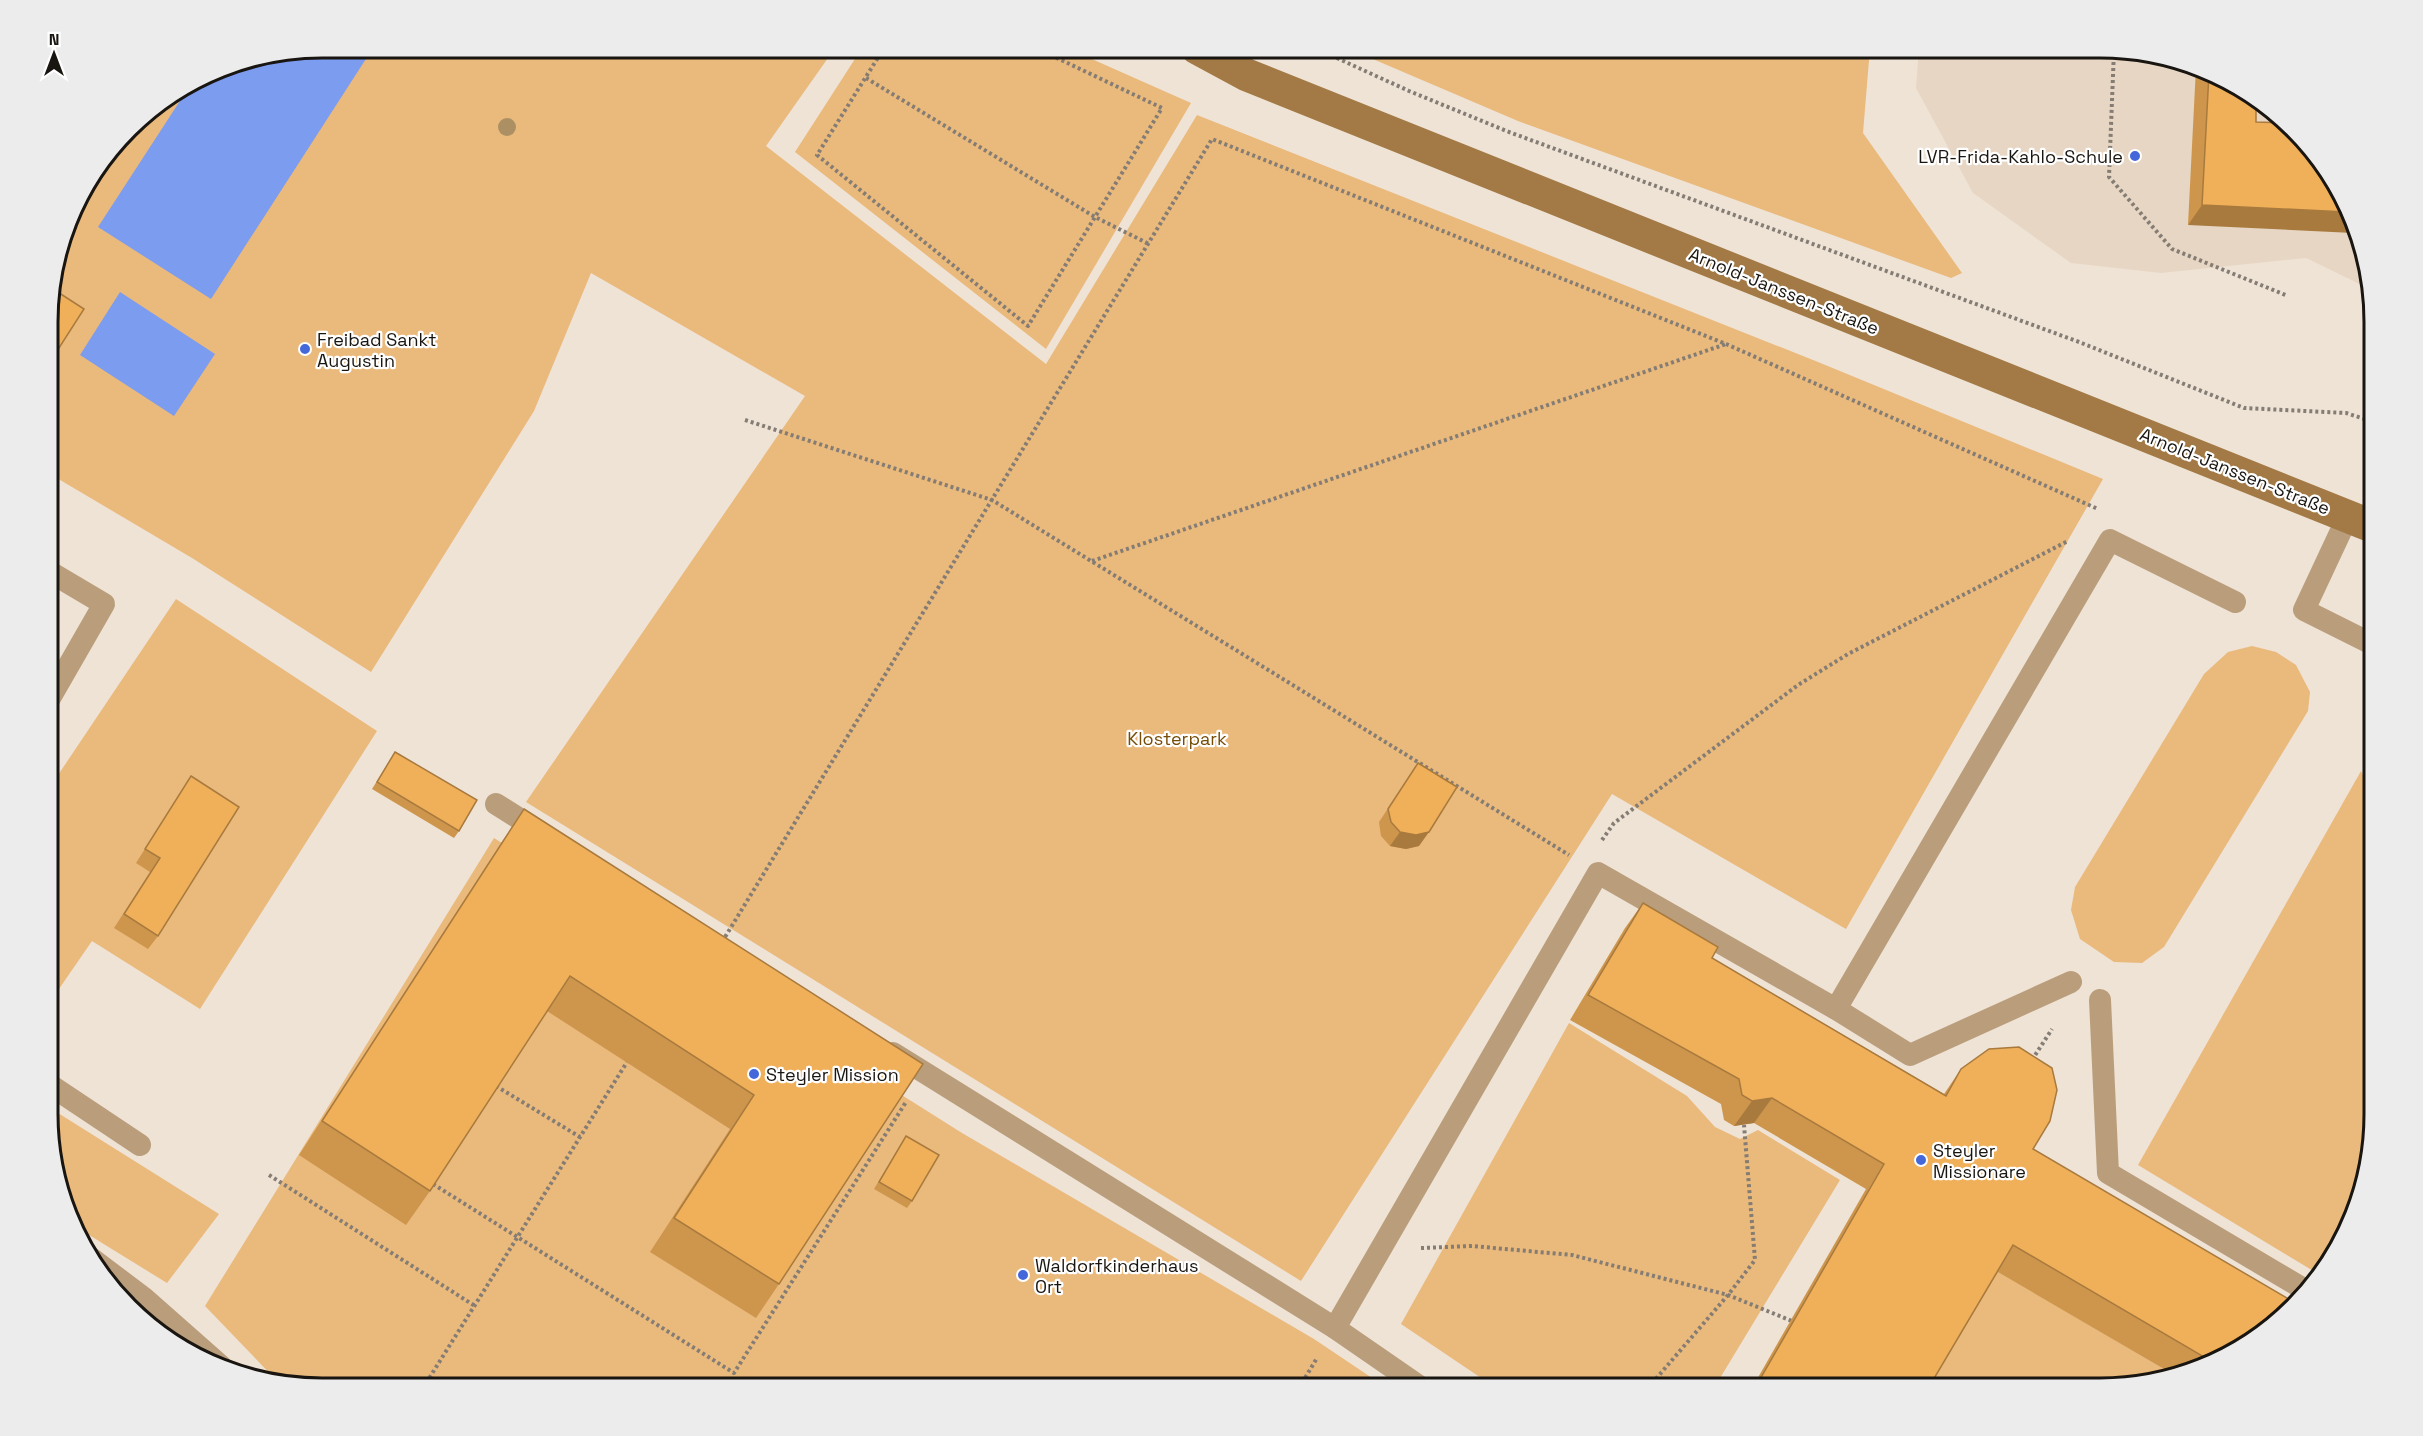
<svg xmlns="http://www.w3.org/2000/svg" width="2423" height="1436" font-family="'Space Grotesk',sans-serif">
  <rect width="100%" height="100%" fill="#efe3d6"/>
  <polygon fill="#e7d6c3" points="1919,48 2101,48 2172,57 2238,85 2294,128 2338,185 2370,289 2306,258 2161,273 2071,263 1973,193 1916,88"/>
  <g fill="#eab97c">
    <polygon points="322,48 835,48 766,146 1046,364 1197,115 1818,362 2103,479 1846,929 1612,794 1301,1281 526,802 805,396 591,273 534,411 371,672 192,558 50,474 50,287 76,201 141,116 218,69"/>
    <polygon points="862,48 1067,48 1191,103 1046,349 795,152"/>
    <polygon points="1347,48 1870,48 1863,133 1962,273 1951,278 1518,121"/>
    <polygon points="176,599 377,731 200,1009 92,941 50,1002 50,787"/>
    <polygon points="2252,646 2276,652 2296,665 2310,692 2308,711 2164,947 2142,963 2114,962 2080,939 2071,910 2075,887 2204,674 2228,652"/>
    <polygon points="2361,771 2374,796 2374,1131 2338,1251 2320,1275 2138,1165"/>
    <polygon points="494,838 962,1133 1314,1339 1387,1388 322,1388 278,1382 205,1306"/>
    <polygon points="1569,1023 1687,1096 1715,1127 1740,1139 1758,1130 1840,1180 1714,1388 1664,1388 1645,1377 1627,1388 1496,1388 1401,1324"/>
    <polygon points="50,1108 219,1214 167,1283 81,1230 50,1149"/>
    <polygon points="1996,1270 2169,1372 2118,1387 1926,1387"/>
  </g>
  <g fill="#7c9cef">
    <polygon points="322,48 373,48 211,299 98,227 189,87 218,69"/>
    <polygon points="120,292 215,354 174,416 80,355"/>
  </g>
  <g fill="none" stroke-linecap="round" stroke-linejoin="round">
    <g stroke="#857d74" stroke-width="4" stroke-dasharray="3 3" stroke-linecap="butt">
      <polyline points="884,48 817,155 1028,326 1162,108 1036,48"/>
      <polyline points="1315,48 1409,91 1509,132 2079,342 2244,408 2346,413 2374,422"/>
      <polyline points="2114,50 2109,177 2172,249 2288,296"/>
      <polyline points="866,78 1095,217 1149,244"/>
      <polyline points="745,420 992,500 1569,855"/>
      <polyline points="1092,561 1726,344"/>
      <polyline points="1602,840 1614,823 1798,685 1848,654 2068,541"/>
      <polyline points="722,942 1212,139 1726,344 2098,509"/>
      <polyline points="2032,1060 2052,1029"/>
      <polyline points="496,1086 580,1137"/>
      <polyline points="269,1175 475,1306"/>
      <polyline points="433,1184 734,1373 906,1102"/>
      <polyline points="1421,1248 1472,1246 1572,1255 1728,1295 1792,1321"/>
      <polyline points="423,1388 627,1062"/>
      <polyline points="1299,1388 1317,1358"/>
      <polyline points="1648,1388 1728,1295 1755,1260 1744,1125"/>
    </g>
    <g stroke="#ba9e7c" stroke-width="22">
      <polyline points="2348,516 2304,610 2374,645"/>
      <polyline points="50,572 104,604 50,698"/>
      <polyline points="496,804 542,833"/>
      <polyline points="2100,1000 2108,1173 2307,1291"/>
      <polyline points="1836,1009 1910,1055 2071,982"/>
      <polyline points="893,1053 1335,1328"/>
      <polyline points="50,1085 140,1145"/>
      <polyline points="91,1258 144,1298 221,1366"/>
      <polyline points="1422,1388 1335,1328 1598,873 1836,1009 2110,540 2235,602"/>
    </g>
    <polyline stroke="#a37a45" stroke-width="33" points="1197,48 1247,75 2374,527"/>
  </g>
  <circle fill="#ac9064" cx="507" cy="127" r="9"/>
  <g fill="#ce964d">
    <polygon points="2196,67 2238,85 2256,122 2288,123 2188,225"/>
    <polygon points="395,752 459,831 454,838 372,789"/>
    <polygon points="1418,763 1419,846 1406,849 1390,846 1381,836 1379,822"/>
    <polygon points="191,776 158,936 148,949 114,928 150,872 136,863"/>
    <polygon points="524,809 923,1064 779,1284 756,1318 650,1252 730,1129 547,1011 430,1191 406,1225 299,1155 501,843"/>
    <polygon points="1643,903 1712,958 1944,1094 1961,1069 2033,1149 2238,1351 2169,1372 1998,1272 1929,1387 1752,1388 1866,1189 1754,1123 1734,1126 1724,1120 1721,1104 1570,1020 1625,928"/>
    <polygon points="906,1136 912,1201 907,1208 874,1189"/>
  </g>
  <g fill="#a87a3e">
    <polygon points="2202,205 2346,212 2353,233 2188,225"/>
    <polygon points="1400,832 1429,832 1419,846 1406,849 1390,846"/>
    <polygon points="1772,1098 1754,1123 1734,1126 1752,1101"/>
  </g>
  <g fill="#f0af59" stroke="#a87a3e" stroke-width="1.5">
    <polygon points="2209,73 2238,85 2256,99 2256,122 2288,123 2294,128 2338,185 2346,212 2202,205"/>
    <polygon points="98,172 73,210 76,201"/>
    <polygon points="50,287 84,309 50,362"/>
    <polygon points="395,752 477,800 459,831 377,782"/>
    <polygon points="1418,763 1457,787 1429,832 1416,835 1400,832 1391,822 1388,809"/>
    <polygon points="191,776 239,807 158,936 124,914 160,858 145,849"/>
    <polygon points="524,809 923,1064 779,1284 674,1218 754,1095 570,976 430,1191 322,1121"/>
    <polygon points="1643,903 1718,947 1712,958 1946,1096 1961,1069 1989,1049 2019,1047 2052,1068 2057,1090 2050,1121 2033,1149 2297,1304 2294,1308 2238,1351 2209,1360 2013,1245 1929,1387 1755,1388 1884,1164 1772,1098 1752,1101 1742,1095 1739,1079 1588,995"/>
    <polygon points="906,1136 939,1155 912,1201 879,1182"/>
  </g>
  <g fill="#4467da" stroke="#fff" stroke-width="2">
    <circle cx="2135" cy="156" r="6"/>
    <circle cx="305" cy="349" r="6"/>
    <circle cx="754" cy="1074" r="6"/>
    <circle cx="1921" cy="1160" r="6"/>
    <circle cx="1023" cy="1275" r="6"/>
  </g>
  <g text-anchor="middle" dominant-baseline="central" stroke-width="4.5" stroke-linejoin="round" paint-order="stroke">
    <g font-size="18" fill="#191510" stroke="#fff" text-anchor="start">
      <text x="2123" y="156" text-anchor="end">LVR-Frida-Kahlo-Schule</text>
      <text x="317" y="339">Freibad Sankt<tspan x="317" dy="21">Augustin</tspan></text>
      <text x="766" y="1074">Steyler Mission</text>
      <text x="1933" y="1150">Steyler<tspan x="1933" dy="21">Missionare</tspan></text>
      <text x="1035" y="1265">Waldorfkinderhaus<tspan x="1035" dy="21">Ort</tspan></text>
    </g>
    <g font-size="18" fill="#191510" stroke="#fff">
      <text transform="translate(1784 291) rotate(22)">Arnold-Janssen-Straße</text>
      <text transform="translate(2235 471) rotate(22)">Arnold-Janssen-Straße</text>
    </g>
    <g font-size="18" fill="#764c06" stroke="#fff">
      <text x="1177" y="738">Klosterpark</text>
    </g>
  </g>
  <path d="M0 0H2423V1436H0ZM322 58H2100A264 264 0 0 1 2364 322V1114A264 264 0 0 1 2100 1378H322A264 264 0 0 1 58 1114V322A264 264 0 0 1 322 58Z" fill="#edecec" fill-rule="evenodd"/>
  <path fill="none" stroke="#191510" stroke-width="3" d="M322 58H2100A264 264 0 0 1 2364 322V1114A264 264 0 0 1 2100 1378H322A264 264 0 0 1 58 1114V322A264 264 0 0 1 322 58Z"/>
  <g transform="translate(54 54)" stroke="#ffffff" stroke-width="4.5" paint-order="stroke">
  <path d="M0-4.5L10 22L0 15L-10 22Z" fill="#191510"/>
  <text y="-9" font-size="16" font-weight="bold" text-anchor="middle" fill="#191510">N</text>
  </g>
</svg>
